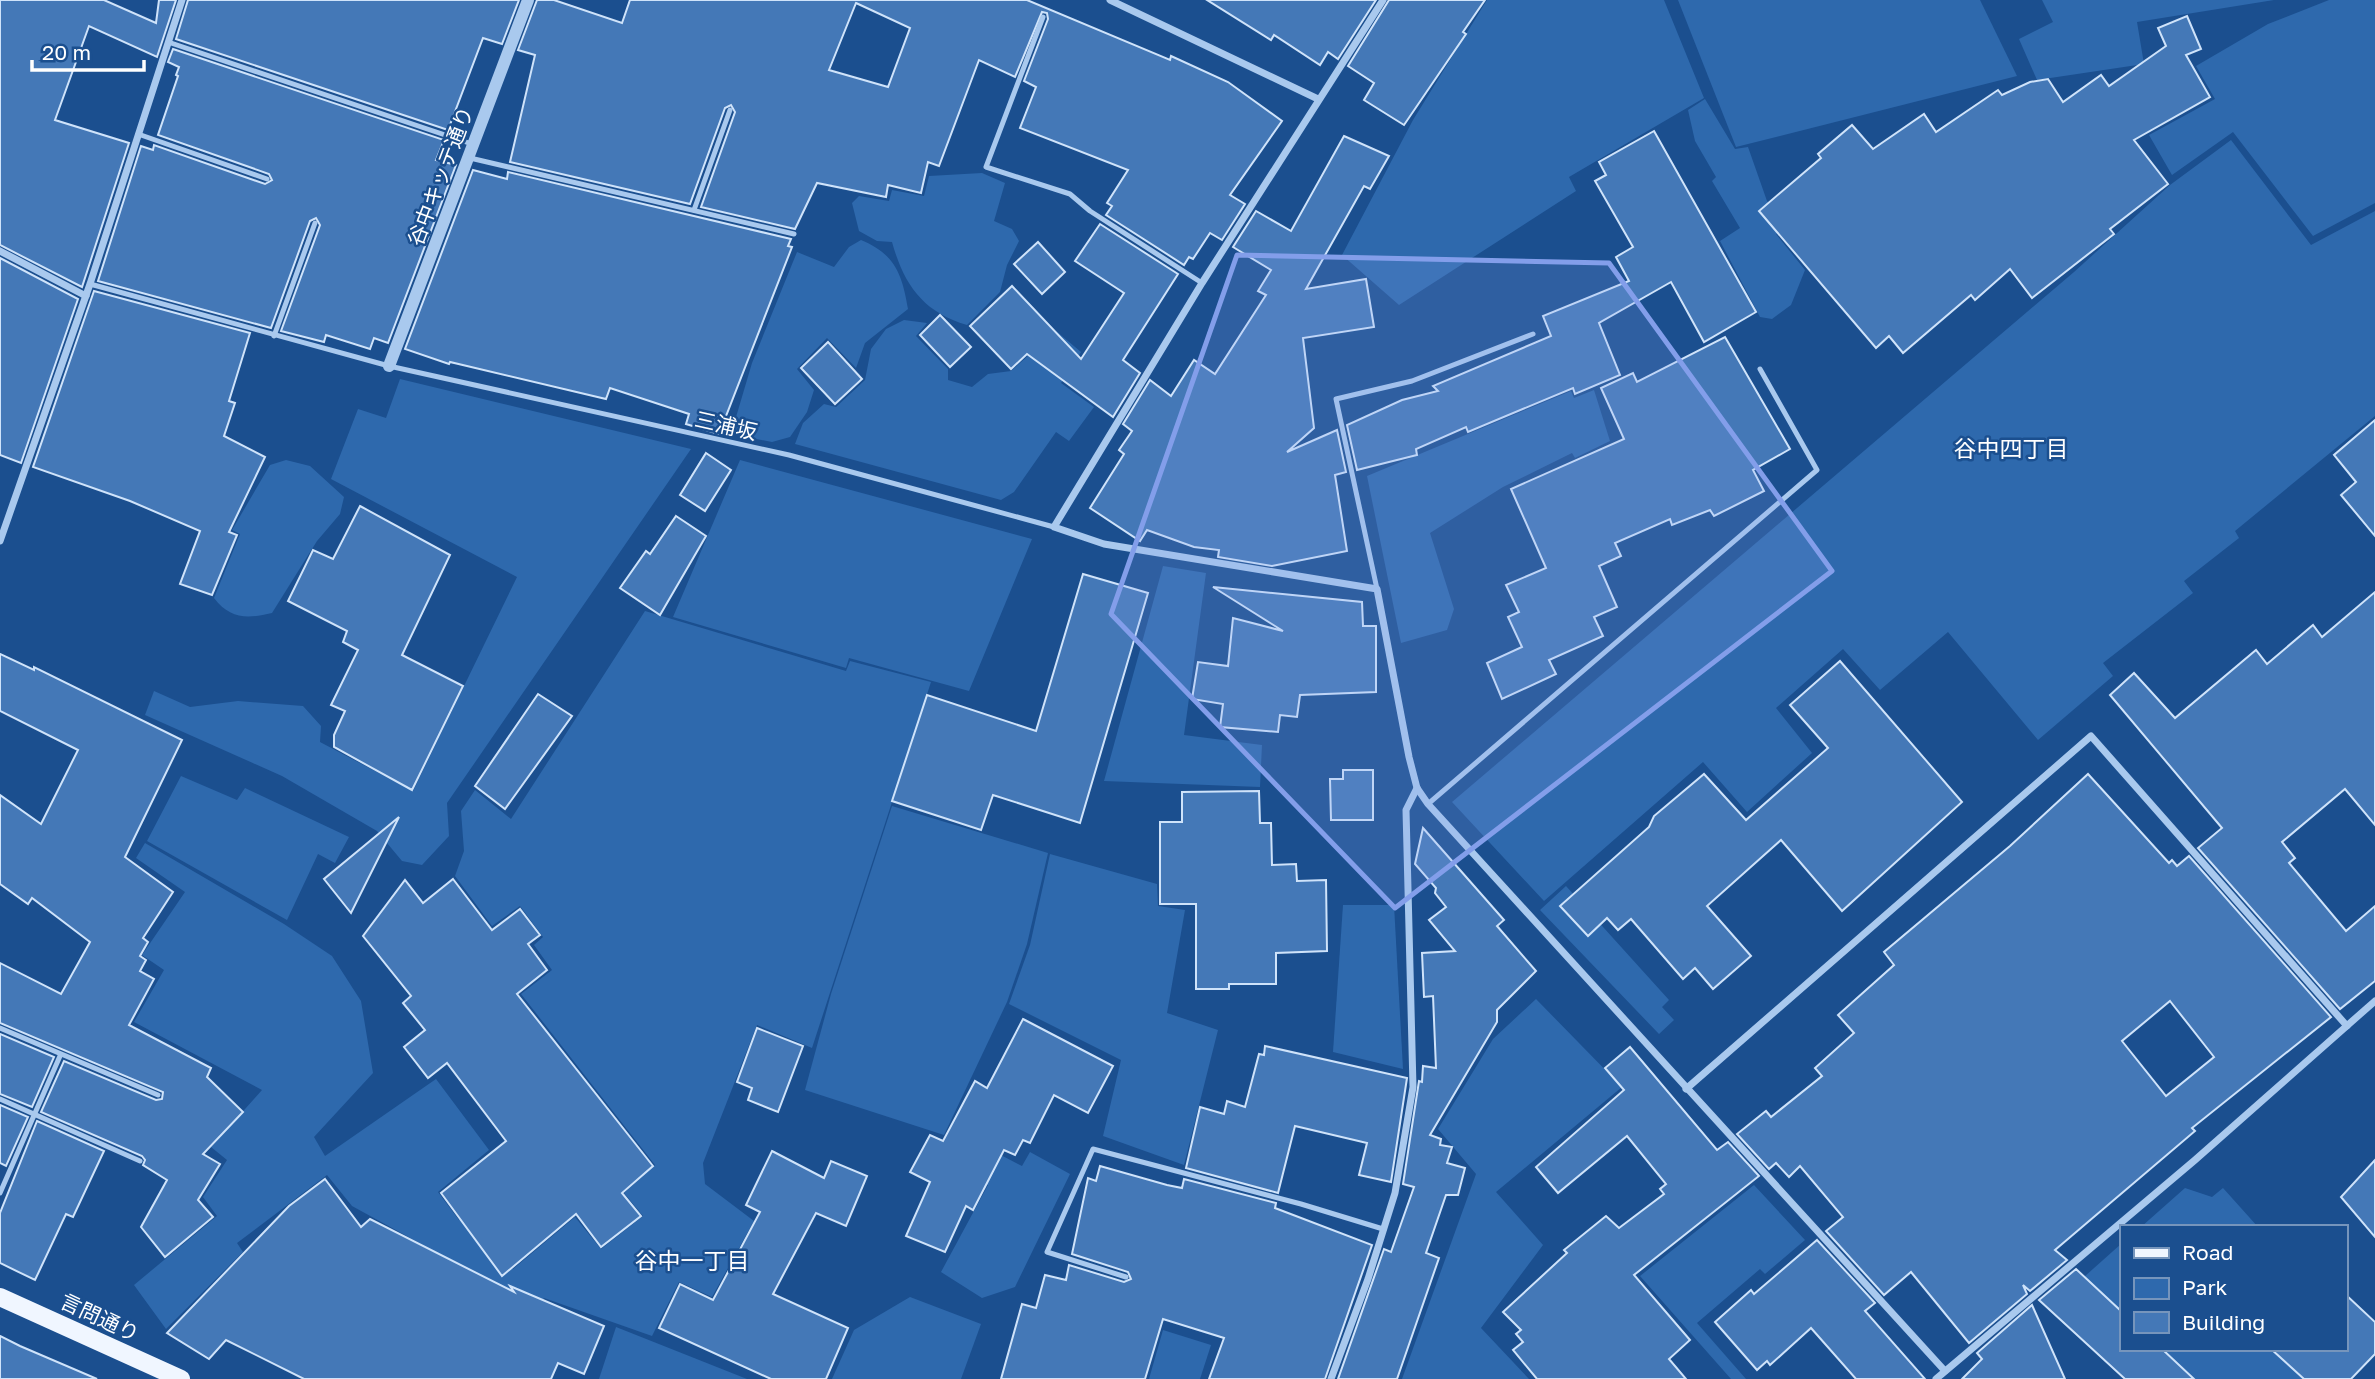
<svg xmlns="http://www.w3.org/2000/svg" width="2375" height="1379" font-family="'Golos Text','Noto Sans JP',sans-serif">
  <rect width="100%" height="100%" fill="#1b4f8f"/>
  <g fill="#2e69ad">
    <polygon points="1487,0 1664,0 1704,98 1569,177 1576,191 1399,305 1342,255 1413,120"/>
    <polygon points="1678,0 1980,0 2017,76 1736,147"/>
    <polygon points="2042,0 2274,0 2137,22 2144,64 2037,80 2019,39 2053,22"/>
    <polygon points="2329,0 2375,0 2375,203 2313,236 2233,132 2172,175 2149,135 2215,99 2196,66 2268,24"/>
    <polygon points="1705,99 1735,149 1748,147 1767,201 1787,224 1776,234 1805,270 1791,305 1772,319 1760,317 1720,241 1740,228 1712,181 1716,177 1695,141 1688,110"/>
    <polygon points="2231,140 2311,245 2375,211 2375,416 2235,531 2239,538 2184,581 2193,593 2103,663 2113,676 2038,740 1948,632 1880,690 1843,649 1776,708 1812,753 1747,812 1703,762 1544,901 1452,802 2074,272 2170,185"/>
    <path d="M982,173L1005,183L994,221L1012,229L1019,241L1007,265L1000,292L967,325C923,312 904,285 892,242L877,241L859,231L852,203L859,196L889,201L892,190L924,196L929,176Z"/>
    <path d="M861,240C895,254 902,274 908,309L865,343L856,368L827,338L797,369L814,390L807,412L790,437L772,442L731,434L752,363L797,252L834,267L849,247Z"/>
    <polygon points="904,320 927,323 916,336 948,369 948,380 972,387 988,374 1011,371 1056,331 1081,352 1061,383 1094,407 1069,441 1056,432 1014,492 1001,500 795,444 803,423 824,404 836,407 865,380 871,349 886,329"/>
    <polygon points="400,379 691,449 447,803 449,836 422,865 402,861 377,831 282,776 145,715 154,691 190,707 238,701 303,706 321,726 320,742 413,791 517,577 331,479 358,409 386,418"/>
    <polygon points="1594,390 1610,441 1575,458 1572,453 1503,487 1430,533 1454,609 1447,630 1401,643 1367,476 1571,391 1574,398"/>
    <path d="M286,460L310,466L344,497L340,514L317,541L272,613C247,619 230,619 214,598L240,534L232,530L270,465Z"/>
    <polygon points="740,460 1032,539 969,691 849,658 846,668 673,617"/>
    <polygon points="1163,566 1206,573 1184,735 1262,745 1260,787 1104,781"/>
    <polygon points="645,611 846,671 850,661 931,682 812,1048 757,1025 703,1163 705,1184 754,1221 712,1297 679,1282 652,1336 544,1298 538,1308 352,1206 327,1175 237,1243 243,1252 166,1329 134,1285 217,1216 203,1197 227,1160 211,1147 262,1090 134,1022 164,970 142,955 185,892 136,858 145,843 284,924 332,956 361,1001 373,1073 314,1137 325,1156 436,1079 489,1150 438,1192 459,1220 471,1211 513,1269 575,1217 601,1249 643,1216 624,1193 655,1165 521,994 552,970 534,945 543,937 520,906 492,926 455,876 464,851 461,811 475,790 511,819"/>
    <polygon points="181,776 237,800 245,788 349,837 335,863 318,854 287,920 147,841"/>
    <polygon points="892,806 1048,853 1027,944 1007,1002 944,1135 805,1090 831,994"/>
    <polygon points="1050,854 1157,884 1158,906 1185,910 1167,1013 1218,1030 1184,1165 1103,1136 1121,1060 1009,1004 1030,945"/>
    <polygon points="1566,886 1669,1000 1662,1007 1674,1020 1659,1034 1540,910"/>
    <polygon points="1343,905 1394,905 1403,1069 1333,1052"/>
    <polygon points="1536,999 1622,1087 1496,1192 1543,1245 1481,1328 1529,1379 1402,1379 1476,1174 1438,1129 1493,1039"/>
    <polygon points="972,1140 1022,1166 1030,1152 1070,1174 1015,1287 982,1298 941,1272 988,1185 939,1159"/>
    <polygon points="1754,1185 1805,1240 1765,1274 1760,1269 1697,1323 1746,1379 1731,1379 1640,1276"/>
    <polygon points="2185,1188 2212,1197 2223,1188 2258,1227 2141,1227"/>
    <polygon points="2121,1244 2121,1311 2084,1277"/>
    <polygon points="910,1297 981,1324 961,1379 832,1379 854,1330"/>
    <polygon points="616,1327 747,1379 599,1379"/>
    <polygon points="1163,1330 1211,1345 1200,1379 1149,1379"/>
    <polygon points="2162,1349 2271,1349 2304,1379 2194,1379"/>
  </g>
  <g fill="#4478b7" stroke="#cfe3fa" stroke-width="2" fill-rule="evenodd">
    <polygon points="0,0 104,0 156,23 159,0 176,0 157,57 89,26 55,120 129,143 82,287 0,245"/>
    <polygon points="188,0 519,0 502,44 483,38 448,130 176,39"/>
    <path d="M537,0H554L622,23L630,0H1027L1170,60L1171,56L1228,82L1282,121L1230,195L1245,204L1222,240L1210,233L1193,259L1189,257L1184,265L1106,215L1112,206L1107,203L1128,170L1020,128L1036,87L1024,81L1048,19L1047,13L1042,12L1015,77L979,60L939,166L928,162L921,193L888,185L886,197L817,183L795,229L701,207L735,112L731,105L725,108L690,204L510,162L535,55L518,50ZM856,3L910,28L888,87L829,70Z"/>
    <polygon points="1207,0 1376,0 1338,59 1328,52 1320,65 1274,35 1271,40"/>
    <polygon points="1389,0 1485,0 1463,32 1466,34 1404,125 1364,100 1374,83 1348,66"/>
    <polygon points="2187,16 2201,49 2186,55 2210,97 2134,140 2168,184 2110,229 2114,234 2032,298 2010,269 1975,300 1971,295 1903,353 1889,336 1876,348 1759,211 1821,158 1818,154 1852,125 1873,149 1924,114 1936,132 1998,90 2002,95 2030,82 2048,79 2063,102 2101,75 2109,86 2166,46 2158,28"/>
    <polygon points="173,49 444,140 436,160 456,165 388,343 374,338 370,349 326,335 324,342 281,331 320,225 316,218 310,221 271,328 98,281 141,146 153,150 154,145 265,184 272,180 269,174 158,135 178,76 176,75 179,67 168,62"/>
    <polygon points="1654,131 1756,312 1704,342 1671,282 1599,323 1620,375 1575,394 1573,388 1468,432 1466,427 1416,449 1417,455 1357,470 1347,425 1402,400 1438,391 1433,386 1551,336 1543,316 1629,281 1616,257 1633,247 1595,181 1606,175 1599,162"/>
    <polygon points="1344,136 1389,156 1370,189 1364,186 1306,289 1366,279 1374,327 1303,338 1314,428 1287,452 1337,430 1346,472 1335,475 1347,551 1272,566 1218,557 1219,550 1194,547 1147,530 1140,541 1090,508 1124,454 1119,450 1132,431 1123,424 1150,380 1171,396 1194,360 1215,374 1266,295 1258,291 1271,270 1233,247 1256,211 1291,231"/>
    <polygon points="473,170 507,179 508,172 791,239 788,246 792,247 719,434 686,424 689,414 610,388 606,399 450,362 449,364 405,349"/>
    <polygon points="1100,224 1178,274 1123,360 1140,373 1113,417 1027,354 1011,369 970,326 1012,286 1081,359 1124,293 1075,261"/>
    <polygon points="1038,242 1065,272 1042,294 1014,264"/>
    <polygon points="0,258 78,299 21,463 0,455"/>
    <polygon points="94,291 250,333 229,401 235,403 224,436 265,457 229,532 237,535 212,595 180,584 200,531 130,501 33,467"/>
    <polygon points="940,315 971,347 950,367 920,335"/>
    <polygon points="1725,337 1790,449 1753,470 1764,491 1714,516 1710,510 1672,525 1670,519 1615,543 1621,556 1599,566 1617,607 1594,617 1603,636 1549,660 1556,674 1502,699 1487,663 1522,647 1508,617 1519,612 1506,585 1546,568 1511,489 1624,439 1601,388 1633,373 1637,382"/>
    <polygon points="828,342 862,379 835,404 801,368"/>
    <polygon points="2375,420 2375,536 2341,495 2356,482 2334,455"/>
    <polygon points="706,453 731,470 705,511 680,495"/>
    <polygon points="360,506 450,555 402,655 463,686 412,790 334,747 334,735 345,711 331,705 358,650 343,642 347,631 288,601 313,550 333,559"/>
    <polygon points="676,516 706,536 660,615 620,588 646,551 650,554"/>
    <polygon points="1083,574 1148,593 1080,823 993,795 981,830 892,801 927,695 1036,731"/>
    <polygon points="1213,587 1362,602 1363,626 1376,626 1376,692 1300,695 1297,717 1280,715 1278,732 1220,727 1223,704 1192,699 1198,662 1228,666 1233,618 1283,631"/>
    <polygon points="2375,592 2375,825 2345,789 2282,842 2295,858 2289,863 2346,931 2375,906 2375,981 2340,1009 2198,848 2222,828 2110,695 2134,673 2175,718 2256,650 2267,664 2313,625 2322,637"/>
    <polygon points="0,654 34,670 34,667 182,740 125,857 173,892 143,938 148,942 140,956 146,960 140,971 154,979 129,1025 211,1068 207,1077 243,1112 203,1154 220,1164 198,1200 213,1217 165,1257 141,1227 167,1180 143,1165 145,1160 142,1156 41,1112 64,1061 156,1100 162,1099 163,1092 0,1023 0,963 61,994 90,942 32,898 28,904 0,884 0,795 41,824 78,750 0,711"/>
    <polygon points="1840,661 1962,802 1842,911 1781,840 1707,906 1751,956 1713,989 1695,968 1683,979 1631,919 1618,930 1607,918 1588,936 1560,906 1649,827 1654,816 1704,774 1746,820 1828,748 1790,705"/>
    <polygon points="538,694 572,716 505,809 475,786"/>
    <polygon points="1343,770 1373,770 1373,820 1331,820 1330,779 1343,779"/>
    <path d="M2088,774L2169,863L2172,860L2177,866L2189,856L2331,1017L2192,1128L2195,1131L2055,1250L2067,1260L2030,1291L2023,1285L2027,1294L1969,1343L1911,1272L1884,1295L1826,1231L1843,1217L1800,1166L1789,1177L1776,1163L1769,1169L1737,1134L1766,1111L1771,1117L1822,1076L1815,1068L1854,1033L1838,1015L1894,965L1884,952L2010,846ZM2170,1001L2214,1057L2166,1096L2122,1041Z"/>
    <polygon points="1259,791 1260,823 1271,823 1272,865 1296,864 1297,881 1326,880 1327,951 1276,953 1276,984 1229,984 1229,989 1196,989 1196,904 1160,904 1160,822 1182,822 1182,792"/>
    <polygon points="399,817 351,913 324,879"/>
    <polygon points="1423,828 1504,920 1497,926 1536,971 1497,1010 1497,1022 1430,1135 1441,1139 1440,1145 1452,1147 1447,1163 1465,1168 1458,1195 1446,1195 1426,1253 1439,1258 1397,1379 1338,1379 1384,1249 1391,1252 1414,1187 1403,1184 1419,1081 1422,1082 1423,1066 1436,1068 1433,996 1424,997 1422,953 1455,951 1429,920 1446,907 1435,893 1436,888 1415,864"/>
    <polygon points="453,879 492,930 520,909 540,935 528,944 547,970 517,994 653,1166 622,1193 641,1216 601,1247 576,1214 502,1276 441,1193 506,1141 447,1063 428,1078 404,1047 425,1030 403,1003 411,996 363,936 405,880 423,903"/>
    <polygon points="1023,1019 1113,1066 1088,1113 1054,1095 1030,1143 1023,1140 1015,1155 1004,1150 973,1210 966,1206 945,1252 906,1236 930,1182 910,1172 930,1135 943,1141 975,1081 987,1088"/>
    <polygon points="757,1028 803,1046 778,1112 748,1100 752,1088 737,1082"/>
    <polygon points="0,1034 54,1057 32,1107 0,1094"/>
    <polygon points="1265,1046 1407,1078 1391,1182 1359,1175 1367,1143 1295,1126 1278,1193 1186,1168 1200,1107 1224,1114 1227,1101 1245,1107 1259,1054 1264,1055"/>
    <polygon points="1630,1047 1717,1150 1728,1142 1759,1176 1634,1275 1690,1340 1669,1359 1686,1379 1537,1379 1513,1350 1523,1342 1516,1334 1521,1330 1503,1312 1567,1253 1564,1250 1606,1216 1619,1228 1664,1194 1660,1189 1666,1184 1627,1136 1558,1193 1536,1167 1624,1090 1605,1068"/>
    <polygon points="0,1105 28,1117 6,1166 0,1163"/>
    <polygon points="37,1121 104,1151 73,1217 66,1214 35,1280 0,1263 0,1213"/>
    <polygon points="772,1151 824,1178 831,1161 867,1176 846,1226 816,1213 773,1294 848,1328 826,1379 771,1379 659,1328 680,1284 713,1300 760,1212 746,1205"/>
    <polygon points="2375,1160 2375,1237 2341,1197"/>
    <polygon points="1100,1166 1167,1185 1182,1188 1184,1179 1276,1203 1275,1208 1372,1245 1325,1379 1209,1379 1224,1338 1163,1319 1145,1379 1001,1379 1022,1304 1036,1308 1045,1275 1066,1280 1069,1265 1124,1282 1131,1279 1128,1272 1072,1254 1088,1178 1096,1181"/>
    <polygon points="325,1179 361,1227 370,1219 514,1292 510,1286 604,1326 584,1374 558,1363 551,1379 304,1379 226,1340 209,1359 167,1333 289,1206"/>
    <polygon points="1817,1240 1875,1303 1865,1311 1925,1379 1856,1379 1811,1328 1770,1365 1767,1361 1757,1370 1715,1322 1751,1290 1754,1294"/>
    <polygon points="2076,1269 2121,1311 2121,1349 2162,1349 2194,1379 2125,1379 2039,1300"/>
    <polygon points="2345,1294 2375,1322 2375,1354 2351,1379 2304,1379 2271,1349 2345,1349"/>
    <polygon points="2032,1305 2065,1379 1962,1379 1982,1359 1977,1353"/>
    <polygon points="0,1336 20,1346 97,1379 0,1379"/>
  </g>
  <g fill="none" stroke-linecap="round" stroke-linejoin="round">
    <g stroke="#a9c9ee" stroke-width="5">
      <polyline points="1043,17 986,167 1070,194 1090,211 1202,283"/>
      <polyline points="168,42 472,144"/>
      <polyline points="138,134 267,179"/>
      <polyline points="470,158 794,234"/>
      <polyline points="694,210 730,110"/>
      <polyline points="90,284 389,366 789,455 1054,527"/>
      <polyline points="274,336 315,223"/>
      <polyline points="1377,589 1336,399 1412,381 1533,334"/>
      <polyline points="1428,804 1817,470 1760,369"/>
      <polyline points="0,1028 158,1095"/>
      <polyline points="0,1099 140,1161"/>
      <polyline points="0,1193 60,1056"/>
      <polyline points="1126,1277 1047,1252 1093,1149 1301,1204 1383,1229"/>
    </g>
    <g stroke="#a9c9ee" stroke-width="7">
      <polyline points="1110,0 1318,99"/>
      <polyline points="1383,0 1202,283 1054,527 1104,544 1377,589 1409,757 1417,788 1428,804 1945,1371"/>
      <polyline points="0,251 86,296"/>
      <polyline points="0,541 90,284 182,0"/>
      <polyline points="1686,1089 2091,736 2347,1026"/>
      <polyline points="1331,1379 1368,1279 1395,1193 1413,1087 1406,810 1417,788"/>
      <polyline points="1936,1379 2195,1160 2375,1001"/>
    </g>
    <polyline stroke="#a9c9ee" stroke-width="12" points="389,366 528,0"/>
    <polyline stroke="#f0f6ff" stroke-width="18" points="0,1297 181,1379"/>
  </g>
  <path fill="#839eea" fill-opacity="0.2" stroke="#839eea" stroke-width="5" stroke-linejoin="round" d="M1237,255L1609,263L1832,571L1395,908L1111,614Z"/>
  <g text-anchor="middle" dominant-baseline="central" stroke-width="5" stroke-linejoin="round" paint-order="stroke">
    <g font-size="21" fill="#fff" stroke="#1b4f8f">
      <text transform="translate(440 176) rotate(-69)">谷中キッテ通り</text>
      <text transform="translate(726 425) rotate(13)">三浦坂</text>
      <text transform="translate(100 1317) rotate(25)">言問通り</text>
    </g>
    <g font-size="23" fill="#fff" stroke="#1b4f8f">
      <text x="2011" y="448">谷中四丁目</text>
      <text x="692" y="1260">谷中一丁目</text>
    </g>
  </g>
  <rect x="2120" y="1225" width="228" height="126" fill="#1b4f8f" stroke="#7695bc" stroke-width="2"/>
  <rect x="2134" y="1248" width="35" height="10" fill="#f0f6ff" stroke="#7695bc" stroke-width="2"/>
  <text x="2182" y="1260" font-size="21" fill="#ffffff">Road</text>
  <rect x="2134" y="1278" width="35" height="21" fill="#2e69ad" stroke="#7695bc" stroke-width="2"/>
  <text x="2182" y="1295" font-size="21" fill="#ffffff">Park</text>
  <rect x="2134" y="1312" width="35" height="21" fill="#4478b7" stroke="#7695bc" stroke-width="2"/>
  <text x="2182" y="1330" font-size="21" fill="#ffffff">Building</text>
  <path d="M32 60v10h112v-10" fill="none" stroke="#ffffff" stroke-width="3.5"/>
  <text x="42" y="60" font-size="21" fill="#ffffff" stroke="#1b4f8f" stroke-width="5" paint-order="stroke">20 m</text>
</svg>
